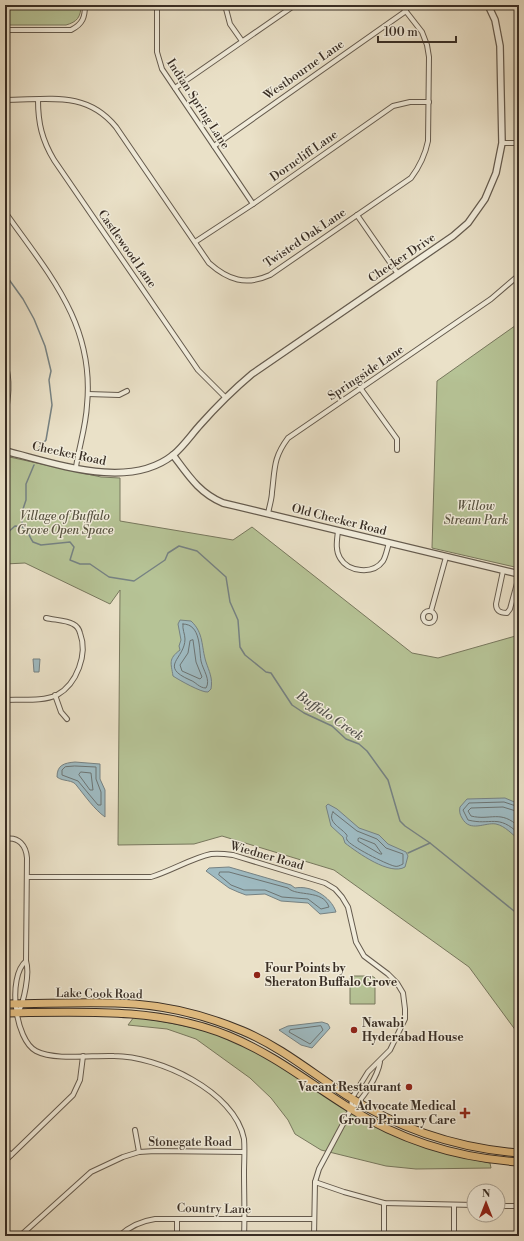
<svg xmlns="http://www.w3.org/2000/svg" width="524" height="1241" font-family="'Libre Bodoni',serif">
  <rect width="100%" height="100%" fill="#eae1c8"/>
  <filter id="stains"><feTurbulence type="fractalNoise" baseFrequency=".005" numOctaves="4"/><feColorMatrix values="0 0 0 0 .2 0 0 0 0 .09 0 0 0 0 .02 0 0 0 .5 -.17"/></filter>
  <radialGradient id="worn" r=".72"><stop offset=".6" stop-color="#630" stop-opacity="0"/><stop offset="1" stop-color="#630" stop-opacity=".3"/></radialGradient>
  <g fill="#b6c396" stroke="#78785e">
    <path d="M7,5H81C81,17 77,22 66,25H10L7,22Z"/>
    <polygon points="519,323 519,568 432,548 437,381"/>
    <polygon points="5,456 101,477 120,478 120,521 233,540 252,527 412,653 438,658 519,635 519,1035 469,967 334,870 222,836 194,844 118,845 120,590 110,604 25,563 5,564"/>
    <polygon points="350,976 372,976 375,978 375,1004 350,1004"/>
    <path d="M134,1017C175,1023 217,1031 256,1050C295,1070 329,1101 368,1122C406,1143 448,1154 490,1163L491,1168L416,1169L386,1166L321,1150L295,1134L288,1120L271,1098L250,1078L196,1039L167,1029L128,1025Z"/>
  </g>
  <g fill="#9ebac1" stroke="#768283">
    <path d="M180,620L191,621C204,633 201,646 206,662C209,671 213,678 211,689L208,692C202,693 179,680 173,676C171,663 168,659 180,650L179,646L181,640L178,624Z"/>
    <polygon points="33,659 40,659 39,672 34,672"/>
    <path d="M75,762L100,764V779L105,790V817C94,809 85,796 77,786C73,779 63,782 57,777C57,765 64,763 75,762Z"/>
    <path d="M505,798L519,804V840C512,834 505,826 496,824C485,822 470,833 462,818C460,815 459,811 460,807L467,799Z"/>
    <path d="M328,804L337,809L359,828L379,835L388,844L406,852L408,856L405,867C390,876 358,853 345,843L343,837L331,826L326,806Z"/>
    <path d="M229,867L291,885L295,888C310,885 331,896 336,912L320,914L308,903L281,901L265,894L246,895L238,892L229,888L206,871L209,868Z"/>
    <polygon points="322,1022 328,1024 330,1028 312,1048 301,1045 279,1030 288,1026"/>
  </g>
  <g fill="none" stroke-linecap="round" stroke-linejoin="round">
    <g stroke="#6c7473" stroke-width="1">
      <path d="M183,624C201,624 199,649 201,661C203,670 211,680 206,688C199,688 196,682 190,680C158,666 185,659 185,639C185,634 182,629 183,624Z"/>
      <polygon points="193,640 196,662 202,677 200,679 182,671 180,665 188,653 190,641"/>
      <polygon points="75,766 96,767 96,779 101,792 101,805 98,805 78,781 62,775 62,770 65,767"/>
      <polygon points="81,772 91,773 93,790 90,790 79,775"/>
      <path d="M519,807L504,802L469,803L463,810L468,820C491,826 498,813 519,834"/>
      <path d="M333,812L357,831L377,839L386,848L403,854V864C399,866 397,867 394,866C386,864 350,846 347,840C345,835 349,838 346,834C340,827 327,822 333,812Z"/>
      <path d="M519,812L503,807L471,808L468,811L471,816C490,821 501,809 519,827"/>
      <polygon points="360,838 375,844 382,854 380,854 358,841 358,839"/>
      <path d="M220,872H229L288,888C297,897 323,889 329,907L321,909L308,899L282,897L265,890H244L231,885L219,875Z"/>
      <polygon points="321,1026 323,1030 310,1044 289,1032 290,1030"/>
    </g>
    <g stroke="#768283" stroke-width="1.5">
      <polyline points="5,274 23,299 34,319 45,346 51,371 49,380 52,405 46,440 37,450"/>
      <polyline points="22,526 23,509 26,500 26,484 34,465"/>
      <path d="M5,535L15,526C28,526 27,533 33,542L41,545L70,542L74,547L70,560L80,564H90L109,577L134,581L165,560L168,553L179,546L197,551L226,577L230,602L238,620L240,647L245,655L266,672L271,673L292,705L304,713L332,726L346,739L359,744L367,751L388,780L400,821L405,826L430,843L519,915"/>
      <polyline points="408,853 430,843"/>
    </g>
    <defs>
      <g id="minor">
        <polyline points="157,5 157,52 162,69 253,204"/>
        <polyline points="225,5 230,24 242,41"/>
        <path d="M5,30H71C83,24 85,17 85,5"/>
        <polyline points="175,88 295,5"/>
        <path d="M5,100C48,100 86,90 116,127L209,263C228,280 246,286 270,275L411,178C420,166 425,156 428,141L429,57L427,45L422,32L401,5"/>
        <path d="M38,100C38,123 42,140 54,160L198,370L225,397"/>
        <polyline points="502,143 519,143"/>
        <polyline points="214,146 406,11"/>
        <path d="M5,212C48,273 95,324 87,405C86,426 79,447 76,467"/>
        <polyline points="357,215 398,274"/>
        <polyline points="195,242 253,204 393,106 410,102 429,102"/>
        <path d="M5,363C11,380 8,400 5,418"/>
        <polyline points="361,389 397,439 397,450"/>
        <polyline points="88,394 119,395 127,391"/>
        <path d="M268,514C269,507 272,499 272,492C275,469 273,458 288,438L491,299L519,275"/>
        <path d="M338,531C337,540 335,550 340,558C348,572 373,575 383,561C386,556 387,549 389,543"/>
        <path d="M503,571L496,604C496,611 500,613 507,613L510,609L519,576"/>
        <circle cx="429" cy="617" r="6"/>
        <polyline points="431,611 446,557"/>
        <polyline points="55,695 61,712 67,719"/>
        <path d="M5,700C21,699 42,702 57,695C77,684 88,654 80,633C79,629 77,626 73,624C66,620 54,620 46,618"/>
        <path d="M5,839C19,836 26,846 27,858L26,961C30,973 24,1002 18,1013"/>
        <path d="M27,877H151C171,871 192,858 211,854C219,853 226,854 233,855L325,883L335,889L342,897L348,907L356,942L364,956L388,974L397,983L403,993L405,1009V1019L390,1050L368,1072L352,1098L351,1109L319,1169L315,1182L314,1236"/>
        <path d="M26,961C7,977 15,1040 36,1051C55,1061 93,1055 114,1056C158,1056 235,1091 244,1139C245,1150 244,1162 244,1172C244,1194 245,1215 244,1236"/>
        <path d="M351,1109C362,1101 378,1076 380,1062"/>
        <polyline points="135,1130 139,1152"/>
        <polyline points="5,1149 11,1155"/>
        <polyline points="5,1161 73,1095 80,1080 83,1056"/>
        <polyline points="315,1182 344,1192 384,1203 474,1205"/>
        <polyline points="454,1205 454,1236"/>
        <polyline points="498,1206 519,1206"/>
        <polyline points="20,1236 91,1172 123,1157 139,1152 155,1151 244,1152"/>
        <path d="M119,1236C130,1226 141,1221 155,1219H314"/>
        <polyline points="177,1236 177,1219"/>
        <polyline points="384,1236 384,1203"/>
      </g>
      <g id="tertiary">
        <path d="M5,451C55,463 128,491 173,455C183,447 191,435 200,425C216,407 233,390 252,374L453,236L468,223L485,199L496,173L502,143L500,46L495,20L488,5"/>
        <path d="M173,455C188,475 199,493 223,503L519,574"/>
      </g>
      <g id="primary">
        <path d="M5,1004C48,1004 92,1001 135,1004C172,1007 210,1017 243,1031C281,1047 312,1073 346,1095C399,1129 456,1148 519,1153"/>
        <path d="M5,1013C80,1012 159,1007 229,1036C275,1055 309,1083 351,1109C402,1141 459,1158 519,1162"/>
      </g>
    </defs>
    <use href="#minor" stroke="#655b4e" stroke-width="6"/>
    <use href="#tertiary" stroke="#655b4e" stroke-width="8"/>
    <use href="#primary" stroke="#392e25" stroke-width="9"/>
    <use href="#minor" stroke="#f1ecdb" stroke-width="4"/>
    <use href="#tertiary" stroke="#f1ecdb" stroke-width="5.5"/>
    <use href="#primary" stroke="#e5c084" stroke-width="7"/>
  </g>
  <g fill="#8f2418" stroke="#f1ecdb" stroke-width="1.5">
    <circle cx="257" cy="975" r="4"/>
    <circle cx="354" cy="1030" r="4"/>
    <circle cx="409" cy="1087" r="4"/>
    <path d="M463 1107h4v4h4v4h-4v4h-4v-4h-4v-4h4z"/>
  </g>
  <g text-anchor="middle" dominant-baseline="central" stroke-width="3" stroke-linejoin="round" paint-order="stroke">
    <g font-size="12" fill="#392e25" stroke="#f1ecdb">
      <text transform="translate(304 70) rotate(-35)">Westbourne Lane</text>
      <text transform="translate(198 104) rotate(57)">Indian Spring Lane</text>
      <text transform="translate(304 156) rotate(-35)">Dorncliff Lane</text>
      <text transform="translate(305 238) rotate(-34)">Twisted Oak Lane</text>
      <text transform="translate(127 249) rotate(55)">Castlewood Lane</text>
      <text transform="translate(402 258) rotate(-34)">Checker Drive</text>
      <text transform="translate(366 373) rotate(-34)">Springside Lane</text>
      <text transform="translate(69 454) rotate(12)">Checker Road</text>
      <text transform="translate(339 520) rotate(14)">Old Checker Road</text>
      <text transform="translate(267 856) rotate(16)">Wiedner Road</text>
      <text transform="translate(99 994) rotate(1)">Lake Cook Road</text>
      <text x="190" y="1142">Stonegate Road</text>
      <text transform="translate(214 1209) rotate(1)">Country Lane</text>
    </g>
    <g font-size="12" font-style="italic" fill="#585341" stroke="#f1ecdb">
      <text x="476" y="506">Willow<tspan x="476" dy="14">Stream Park</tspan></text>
      <text x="65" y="516">Village of Buffalo<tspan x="65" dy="14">Grove Open Space</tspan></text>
    </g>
    <g font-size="12" font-weight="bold" fill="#392e25" stroke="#f1ecdb" text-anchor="start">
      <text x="265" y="968">Four Points by<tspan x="265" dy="14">Sheraton Buffalo Grove</tspan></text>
      <text x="362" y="1023">Nawabi<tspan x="362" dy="14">Hyderabad House</tspan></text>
      <text x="401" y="1087" text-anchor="end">Vacant Restaurant</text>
      <text x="456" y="1106" text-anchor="end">Advocate Medical<tspan x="456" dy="14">Group Primary Care</tspan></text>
    </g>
    <g font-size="13" font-style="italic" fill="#52514c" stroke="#f1ecdb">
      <text transform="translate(330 716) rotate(34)">Buffalo Creek</text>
    </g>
  </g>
  <rect width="524" height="1241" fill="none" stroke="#eae1c8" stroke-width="20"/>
  <rect x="6" y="6" width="512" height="1229" fill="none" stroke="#392e25" stroke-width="2"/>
  <rect x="10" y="10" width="504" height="1221" fill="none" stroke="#392e25"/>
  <g transform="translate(486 1203)"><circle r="19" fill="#f1ecdb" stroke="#a7a092"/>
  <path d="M0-3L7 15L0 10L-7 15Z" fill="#8f2418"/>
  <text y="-6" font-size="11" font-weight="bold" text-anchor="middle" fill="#392e25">N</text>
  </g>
  <path d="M378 36v6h78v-6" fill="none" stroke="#392e25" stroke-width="2"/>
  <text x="384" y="36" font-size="12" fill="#392e25" stroke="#f1ecdb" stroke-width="3" paint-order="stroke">100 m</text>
  <rect width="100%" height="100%" filter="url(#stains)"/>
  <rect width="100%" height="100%" fill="url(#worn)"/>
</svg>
